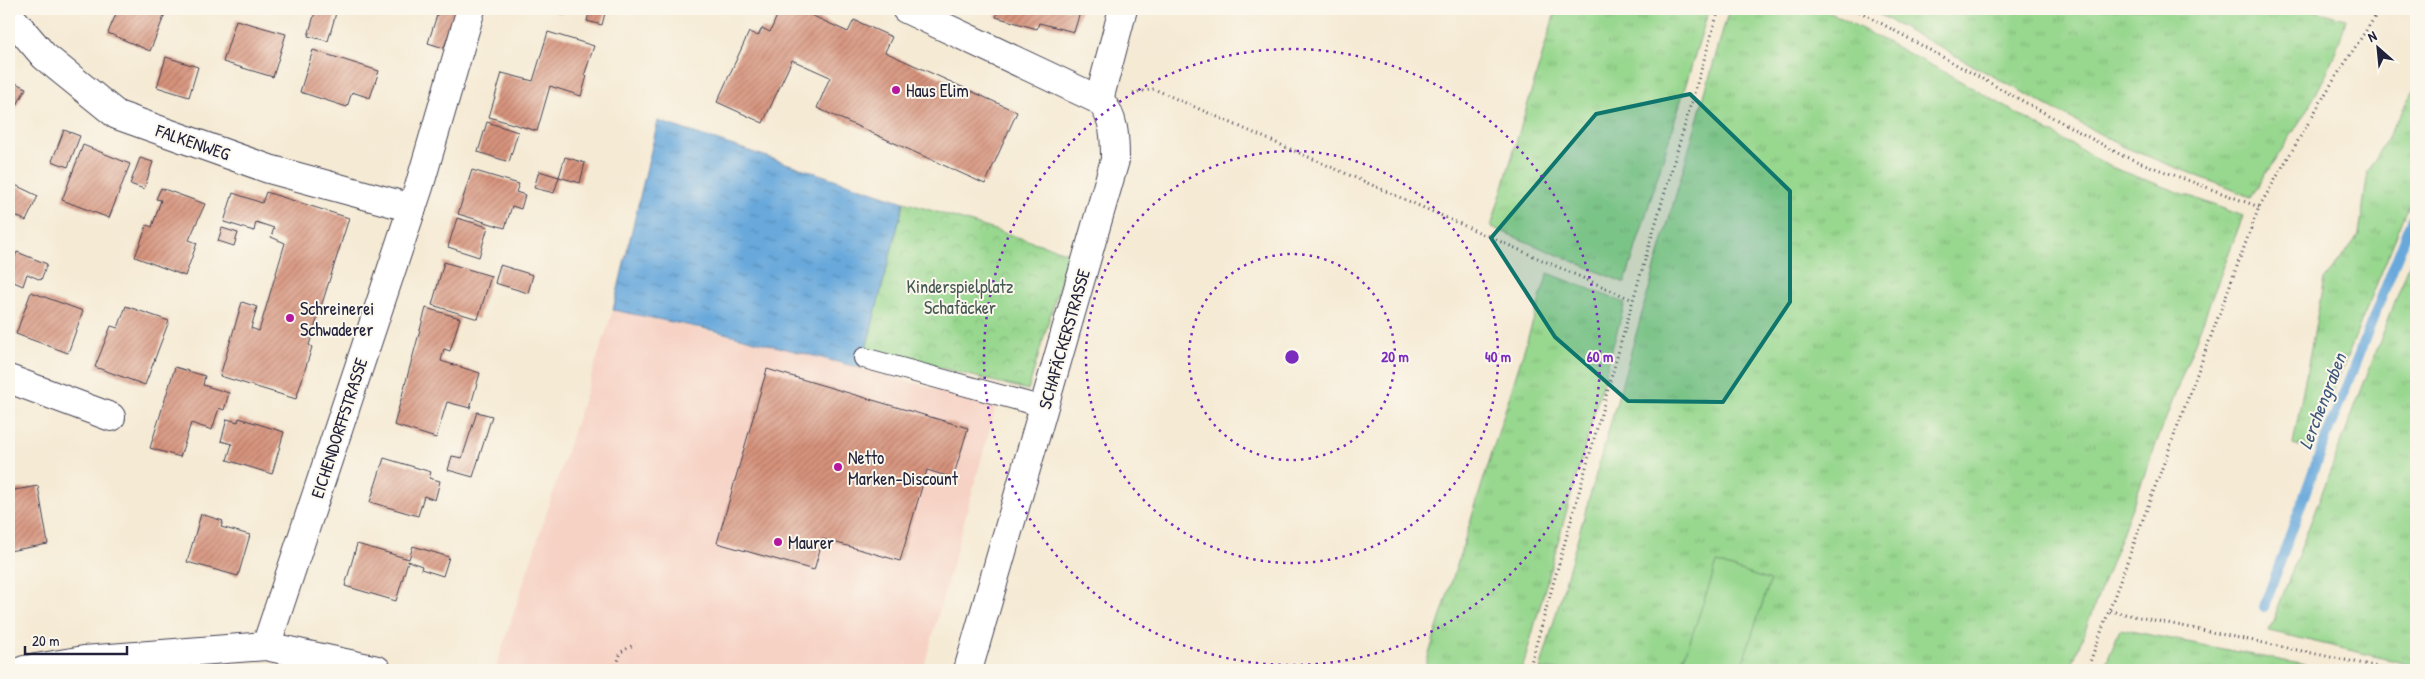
<svg xmlns="http://www.w3.org/2000/svg" width="2425" height="679" font-family="'Patrick Hand',sans-serif">
  <defs>
    <pattern id="grass-tufts" width="24" height="20" patternUnits="userSpaceOnUse" patternTransform="scale(1.25)"><rect width="24" height="20" fill="#97d78e"/><path d="M3 7l-1-3M5 7V3M7 7l1-3M15 17l-1-3M17 17v-4M19 17l1-3" fill="none" stroke="#82b87b"/></pattern>
    <pattern id="park-crowns" width="20" height="18" patternUnits="userSpaceOnUse" patternTransform="scale(1.25)"><rect width="20" height="18" fill="#97d78e"/><path d="M2 6a3 3 0 1 1 6 0M12 15a3 3 0 1 1 6 0" fill="none" stroke="#82b87b"/></pattern>
    <pattern id="water-ripples" width="26" height="14" patternUnits="userSpaceOnUse" patternTransform="scale(1.25)"><rect width="26" height="14" fill="#67a8db"/><path d="M2 4q2-2 4 0t4 0M15 11q2-2 4 0t4 0" fill="none" stroke="#5488b3"/></pattern>
    <pattern id="building-hatch" width="6" height="6" patternUnits="userSpaceOnUse" patternTransform="scale(1.25)"><rect width="6" height="6" fill="#d7937c"/><path d="M-1 1l2-2M0 6l6-6M5 7l2-2" fill="none" stroke="#ae7867"/></pattern>
  </defs>
  <rect width="100%" height="100%" fill="#fbf7ec"/>
  <filter id="ink" filterUnits="userSpaceOnUse"><feTurbulence type="fractalNoise" baseFrequency=".02" numOctaves="2"/><feDisplacementMap in="SourceGraphic" scale="10" xChannelSelector="R" yChannelSelector="G"/><feConvolveMatrix kernelMatrix="1 2 1 2 8 2 1 2 1" color-interpolation-filters="sRGB"/></filter>
  <filter id="wash" filterUnits="userSpaceOnUse"><feTurbulence type="fractalNoise" baseFrequency=".0096" numOctaves="4" result="noise"/><feDisplacementMap in="SourceGraphic" scale="20" xChannelSelector="R" yChannelSelector="G"/><feGaussianBlur stdDeviation="1.12" result="paint"/><feColorMatrix in="noise" values="0 0 0 0 0 0 0 0 0 0 0 0 0 0 0 0 0 1.4 0 .05"/><feComposite in="paint" operator="in"/></filter>
  <g filter="url(#wash)">
    <rect width="100%" height="100%" fill="#f5ead4"/>
    <polygon fill="#f6d2c4" points="613,310 791,349 996,406 923,670 495,670"/>
    <g fill="url(#grass-tufts)" stroke="#5c7c64">
      <polygon points="1556,9 1709,9 1625,283 1491,227"/>
      <polygon points="1729,9 1824,9 1948,74 2111,167 2243,216 2070,670 1540,670"/>
      <path d="M1869,9H2308L2346,19C2330,85 2286,141 2251,197L2124,147Z"/>
      <polygon points="2416,86 2416,188 2309,450 2293,444 2324,280 2359,235 2368,172"/>
      <polygon points="2416,247 2416,666 2269,631"/>
      <polygon points="1548,273 1625,303 1522,670 1424,670"/>
      <polygon points="2120,629 2331,670 2103,670"/>
    </g>
    <polygon fill="url(#park-crowns)" stroke="#5c7c64" points="904,202 1069,253 1028,390 866,349"/>
    <polygon fill="#97d78e" stroke="#5c7c64" points="1717,563 1770,581 1740,670 1680,670"/>
    <polygon fill="url(#water-ripples)" stroke="#44658b" points="658,121 904,202 861,368 716,331 613,310"/>
    <g fill="none" stroke-linecap="round" stroke-linejoin="round">
      <polyline stroke="#67a8db" stroke-width="10" points="2264,607 2319,455 2416,210"/>
    </g>
    <g id="blocks">
      <g fill="url(#building-hatch)">
        <polygon points="118,9 167,9 150,51 108,33"/>
        <polygon points="316,9 336,13 328,41 308,36"/>
        <polygon points="439,9 457,9 444,48 428,43"/>
        <polygon points="548,9 563,9 562,14"/>
        <polygon points="590,9 606,9 602,25 587,21"/>
        <polygon points="780,9 798,9 848,32 854,20 892,37 885,52 1017,112 985,184 817,108 830,77 792,60 763,123 717,102 749,32 758,36 762,28 770,32"/>
        <polygon points="999,9 1081,9 1074,32 1039,23 1037,29 996,17"/>
        <polygon points="236,20 286,34 273,77 223,62"/>
        <polygon points="548,32 594,46 584,76 587,76 581,96 550,86 537,131 489,117 502,73 533,81"/>
        <polygon points="313,50 379,71 370,98 352,92 347,107 300,92"/>
        <polygon points="166,57 198,67 189,97 157,87"/>
        <polygon points="9,80 26,88 15,109 10,106 9,109"/>
        <polygon points="487,122 518,132 509,162 478,152"/>
        <polygon points="64,130 80,136 68,167 52,161"/>
        <polygon points="83,145 130,164 109,218 62,200"/>
        <polygon points="565,157 585,163 580,183 559,177 554,193 534,188 539,171 559,177"/>
        <polygon points="140,158 153,162 144,189 130,184"/>
        <polygon points="472,170 519,184 516,192 525,195 521,209 512,206 505,228 458,214"/>
        <polygon points="13,184 38,196 26,221 9,212 9,193"/>
        <polygon points="161,188 205,204 189,240 197,243 185,276 135,257 147,225 152,227 161,200 156,199"/>
        <polygon points="266,192 349,218 309,345 312,347 296,399 220,376 242,302 257,307 251,328 259,331 285,243 271,237 274,228 256,222 254,231 224,222 233,193 262,203"/>
        <polygon points="457,218 488,227 479,257 448,247"/>
        <polygon points="222,228 238,233 234,246 218,241"/>
        <polygon points="17,252 47,264 41,280 27,274 23,286 9,280 9,272"/>
        <polygon points="444,262 491,276 478,319 432,305"/>
        <polygon points="500,265 533,275 528,293 495,283"/>
        <polygon points="31,292 83,311 68,353 16,334"/>
        <polygon points="126,306 169,321 145,385 95,367 111,326 118,328"/>
        <polygon points="426,308 460,318 450,351 444,349 441,361 480,373 470,408 447,402 436,438 394,425"/>
        <polygon points="175,367 205,376 203,385 229,393 224,410 219,408 212,430 191,423 180,457 150,448"/>
        <polygon points="767,369 968,428 953,478 927,470 900,561 823,539 814,570 717,543"/>
        <polygon points="477,412 492,416 473,477 448,470 452,456 462,458"/>
        <polygon points="239,418 284,432 272,474 227,460 232,444 221,441 227,419 238,422"/>
        <polygon points="384,458 431,472 429,478 440,481 435,500 424,496 418,516 370,502"/>
        <polygon points="38,486 48,544 9,551 9,491"/>
        <polygon points="201,514 223,521 221,527 250,535 238,576 187,562"/>
        <polygon points="357,544 409,559 413,546 449,557 443,576 421,569 422,566 408,561 396,601 345,586"/>
      </g>
    </g>
  </g>
  <g filter="url(#ink)">
    <use href="#blocks" fill-opacity="0" stroke="#424052" stroke-width="1"/>
    <g fill="none" stroke-linecap="round" stroke-linejoin="round">
      <defs>
        <polyline id="lane" points="864,358 1044,407"/>
        <g id="street">
          <polyline points="906,9 1099,100"/>
          <polyline points="9,15 44,56 117,115 269,169 412,208"/>
          <polyline points="9,379 111,417"/>
          <polyline points="266,646 419,187 471,9"/>
          <path d="M968,670L1115,160C1115,139 1115,116 1099,100L1123,9"/>
        </g>
        <polyline id="secondary" points="24,670 84,660 266,646 377,670"/>
      </defs>
      <use href="#lane" stroke="#424052" stroke-width="22"/>
      <use href="#street" stroke="#424052" stroke-width="30"/>
      <use href="#secondary" stroke="#424052" stroke-width="30"/>
      <g stroke="#424052" stroke-width="3" stroke-dasharray="1 4" stroke-linecap="butt">
        <polyline points="1855,9 2123,156 2259,207"/>
        <polyline points="1133,93 1154,89 1633,300"/>
        <polyline points="2110,611 2393,670"/>
        <polyline points="615,670 621,652 635,644"/>
        <polyline points="1529,670 1633,300 1719,9"/>
        <polyline points="2087,670 2259,207 2330,86 2380,9"/>
      </g>
      <use href="#lane" stroke="#fff" stroke-width="20"/>
      <use href="#street" stroke="#fff" stroke-width="28"/>
      <use href="#secondary" stroke="#fff" stroke-width="28"/>
    </g>
  </g>
  <path fill="#0f766e" fill-opacity="0.2" stroke="#0f766e" stroke-width="4" stroke-linejoin="round" d="M1690,94L1790,191V302L1723,402L1628,401L1555,337L1491,238L1596,114Z"/>
  <g fill="none" stroke="#7b2cbf" stroke-width="2.5" stroke-dasharray="2.5 5">
    <circle cx="1292" cy="357" r="103"/>
    <circle cx="1292" cy="357" r="206"/>
    <circle cx="1292" cy="357" r="308"/>
  </g>
  <g fill="#b5179e" stroke="#fbf7ec" stroke-width="2">
    <circle cx="896" cy="90" r="5"/>
    <circle cx="290" cy="318" r="5"/>
    <circle cx="838" cy="467" r="5"/>
    <circle cx="778" cy="542" r="5"/>
  </g>
  <g text-anchor="middle" dominant-baseline="central" stroke-width="4" stroke-linejoin="round" paint-order="stroke">
    <g font-size="18" fill="#22223b" stroke="#fbf7ec" text-anchor="start">
      <text x="906" y="90">Haus Elim</text>
      <text x="300" y="308">Schreinerei<tspan x="300" dy="21">Schwaderer</tspan></text>
      <text x="848" y="457">Netto<tspan x="848" dy="21">Marken-Discount</tspan></text>
      <text x="788" y="542">Maurer</text>
    </g>
    <g font-size="18" fill="#22223b" stroke="#fbf7ec">
      <text transform="translate(193 142) rotate(19)">FALKENWEG</text>
      <text transform="translate(1064 339) rotate(-74)">SCHAFÄCKERSTRASSE</text>
      <text transform="translate(339 428) rotate(-72)">EICHENDORFFSTRASSE</text>
    </g>
    <g font-size="18" fill="#455854" stroke="#fbf7ec">
      <text x="960" y="286">Kinderspielplatz<tspan x="960" dy="21">Schafäcker</tspan></text>
    </g>
    <g font-size="19" font-style="italic" fill="#3e587b" stroke="#fbf7ec">
      <text transform="translate(2322 401) rotate(-69)">Lerchengraben</text>
    </g>
  </g>
  <circle cx="1292" cy="357" r="8" fill="#7b2cbf" stroke="#fbf7ec" stroke-width="2.5"/>
  <g font-size="15" text-anchor="middle" font-weight="bold" fill="#7b2cbf" stroke="#fbf7ec" stroke-width="4" stroke-linejoin="round" paint-order="stroke">
    <text x="1395" y="362">20 m</text>
    <text x="1498" y="362">40 m</text>
    <text x="1600" y="362">60 m</text>
  </g>
  <rect width="2425" height="679" fill="none" stroke="#fbf7ec" stroke-width="30"/>
  <g transform="translate(2378 48) rotate(333)" stroke="#fbf7ec" stroke-width="4" paint-order="stroke">
  <path d="M0-4L9 19L0 12L-9 19Z" fill="#22223b"/>
  <text y="-8" font-size="14" font-weight="bold" text-anchor="middle" fill="#22223b">N</text>
  </g>
  <path d="M25 646v8h102v-8" fill="none" stroke="#22223b" stroke-width="2.5"/>
  <text x="32" y="646" font-size="15" fill="#22223b" stroke="#fbf7ec" stroke-width="4" paint-order="stroke">20 m</text>
</svg>
